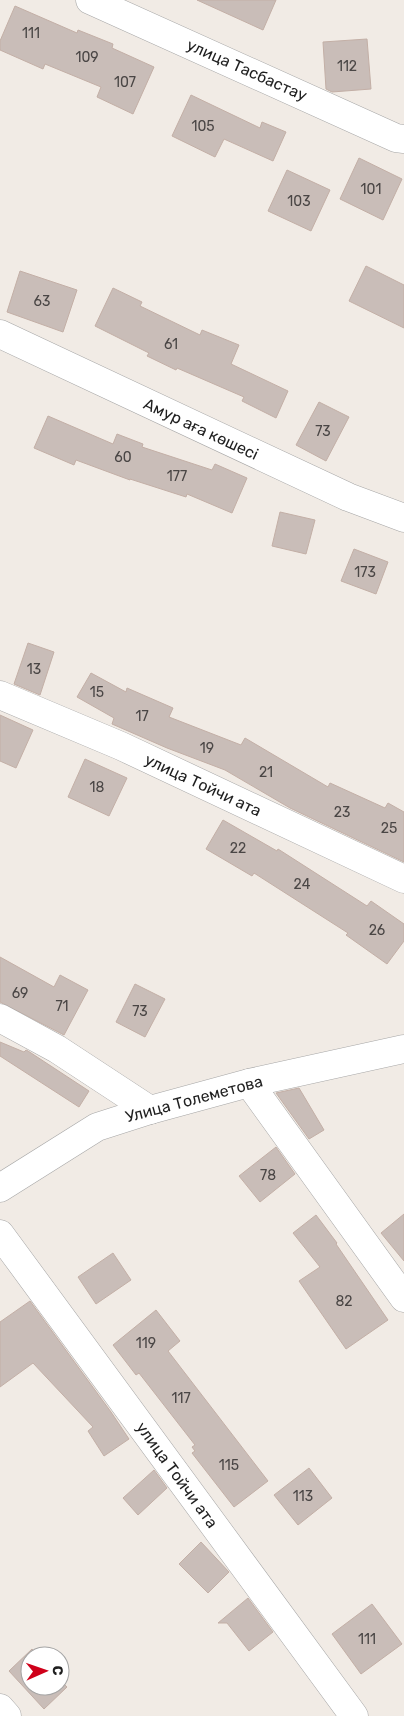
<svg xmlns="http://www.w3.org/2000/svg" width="404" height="1716" font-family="Rubik,sans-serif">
  <rect width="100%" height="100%" fill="#f1ebe5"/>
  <g fill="#c9bdb8" stroke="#c3afa6">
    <polygon points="197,0 276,0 263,30"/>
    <polygon points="15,6 77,33 78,30 113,44 112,48 154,67 133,114 97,97 101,87 45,64 43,69 0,50 0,41"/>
    <polygon points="367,39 371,89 332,92 326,89 323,42"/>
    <polygon points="191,95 260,128 262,122 286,132 273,161 224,139 215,157 172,136"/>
    <polygon points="359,158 402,179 383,220 340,199"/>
    <polygon points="287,170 330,190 311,231 268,211"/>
    <polygon points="366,266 404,285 404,328 349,301"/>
    <polygon points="20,271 77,290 63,332 7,312"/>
    <polygon points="113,288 142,302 140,306 200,335 202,330 239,345 231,364 288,391 276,418 242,401 244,397 177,368 176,370 147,356 149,353 95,326"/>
    <polygon points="319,402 349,417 326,461 296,445"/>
    <polygon points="48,416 113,444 117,434 143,444 142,447 212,470 215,464 247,478 232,513 187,494 186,497 130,479 130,480 76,460 74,465 34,448"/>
    <polygon points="280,512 315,520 306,554 272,546"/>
    <polygon points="354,549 388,562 376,594 341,581"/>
    <polygon points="28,643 54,652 40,695 14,684"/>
    <polygon points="91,673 126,692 127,688 173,708 169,717 241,745 245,738 328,787 330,783 385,808 388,803 404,812 404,862 290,808 225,770 167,748 112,724 114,718 77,697"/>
    <polygon points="0,715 33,730 16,768 0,761"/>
    <polygon points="85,759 127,778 109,816 68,797"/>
    <polygon points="223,820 277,851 278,849 367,906 371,901 404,924 404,941 387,964 346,935 348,933 254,873 252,876 206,849"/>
    <polygon points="0,957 54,987 60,975 88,990 64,1035 0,1002"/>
    <polygon points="135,984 165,999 145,1037 116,1022"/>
    <polygon points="0,1042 24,1052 26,1050 28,1051 89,1091 79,1107 0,1056"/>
    <polygon points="299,1088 324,1130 309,1139 276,1093"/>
    <polygon points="276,1147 295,1174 260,1202 239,1176"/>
    <polygon points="404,1214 404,1261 381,1233"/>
    <polygon points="316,1215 337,1243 336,1244 388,1320 346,1349 299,1281 320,1267 293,1233"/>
    <polygon points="113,1253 131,1280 96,1304 78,1277"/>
    <polygon points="30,1301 111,1412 129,1439 104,1456 88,1431 93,1427 33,1363 0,1387 0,1322"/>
    <polygon points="156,1310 180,1341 168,1351 268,1481 234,1507 192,1453 195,1451 192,1447 195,1445 139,1373 136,1375 113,1345"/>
    <polygon points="309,1468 332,1498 298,1525 274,1495"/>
    <polygon points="154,1470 167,1488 138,1515 123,1498"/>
    <polygon points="201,1542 229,1572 208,1593 179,1564"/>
    <polygon points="248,1598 273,1632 249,1651 227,1623 218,1623"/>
    <polygon points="372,1604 402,1644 361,1674 332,1634"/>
    <polygon points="32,1649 38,1656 30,1656 30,1686 60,1686 60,1680 67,1687 44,1709 9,1671"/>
  </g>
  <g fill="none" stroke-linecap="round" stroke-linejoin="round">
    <defs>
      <g id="minor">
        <polyline points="90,0 396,138 404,139"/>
        <polyline points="0,334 348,497 404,518"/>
        <polyline points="0,695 121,746 404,879"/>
        <polyline points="0,1018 57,1049 150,1110"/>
        <polyline points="249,1083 404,1298"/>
        <polyline points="0,1188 97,1127 150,1110 249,1083 404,1049"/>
        <polyline points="0,1234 354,1716"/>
        <polyline points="0,1708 7,1716"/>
      </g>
    </defs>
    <use href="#minor" stroke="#a6a6a6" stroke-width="29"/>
    <use href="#minor" stroke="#fff" stroke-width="28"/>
  </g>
  <g text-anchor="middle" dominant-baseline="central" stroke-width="4.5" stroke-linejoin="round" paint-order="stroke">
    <g font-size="14" fill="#4a4645">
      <text x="31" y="33">111</text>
      <text x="87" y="57">109</text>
      <text x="347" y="66">112</text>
      <text x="125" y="82">107</text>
      <text x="203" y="126">105</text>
      <text x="371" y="189">101</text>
      <text x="299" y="201">103</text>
      <text x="42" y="301">63</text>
      <text x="171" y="344">61</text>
      <text x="323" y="431">73</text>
      <text x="123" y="457">60</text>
      <text x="177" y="476">177</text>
      <text x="365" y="572">173</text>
      <text x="34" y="669">13</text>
      <text x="97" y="692">15</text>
      <text x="142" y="716">17</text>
      <text x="207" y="748">19</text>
      <text x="266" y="772">21</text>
      <text x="97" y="787">18</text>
      <text x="342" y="812">23</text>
      <text x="389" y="828">25</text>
      <text x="238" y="848">22</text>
      <text x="302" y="884">24</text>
      <text x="377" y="930">26</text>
      <text x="20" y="993">69</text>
      <text x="62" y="1006">71</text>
      <text x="140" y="1011">73</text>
      <text x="268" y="1175">78</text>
      <text x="344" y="1301">82</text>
      <text x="146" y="1343">119</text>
      <text x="181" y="1398">117</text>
      <text x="229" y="1465">115</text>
      <text x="303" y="1496">113</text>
      <text x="367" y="1639">111</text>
    </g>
    <g font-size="16" fill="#1f1f1f" stroke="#fff">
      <text transform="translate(247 70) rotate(24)">улица Тасбастау</text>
      <text transform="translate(201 429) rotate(25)">Амур аға көшесі</text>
      <text transform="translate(203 785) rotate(25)">улица Тойчи ата</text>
      <text transform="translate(194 1099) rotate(-15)">Улица Толеметова</text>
      <text transform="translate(177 1475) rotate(54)">улица Тойчи ата</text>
    </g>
  </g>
  <g transform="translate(45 1671) rotate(88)"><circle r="24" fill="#ffffff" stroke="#a5a5a5"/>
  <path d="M0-4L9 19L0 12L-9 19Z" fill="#cf001a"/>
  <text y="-8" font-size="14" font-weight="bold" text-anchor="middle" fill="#1f1f1f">С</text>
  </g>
</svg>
